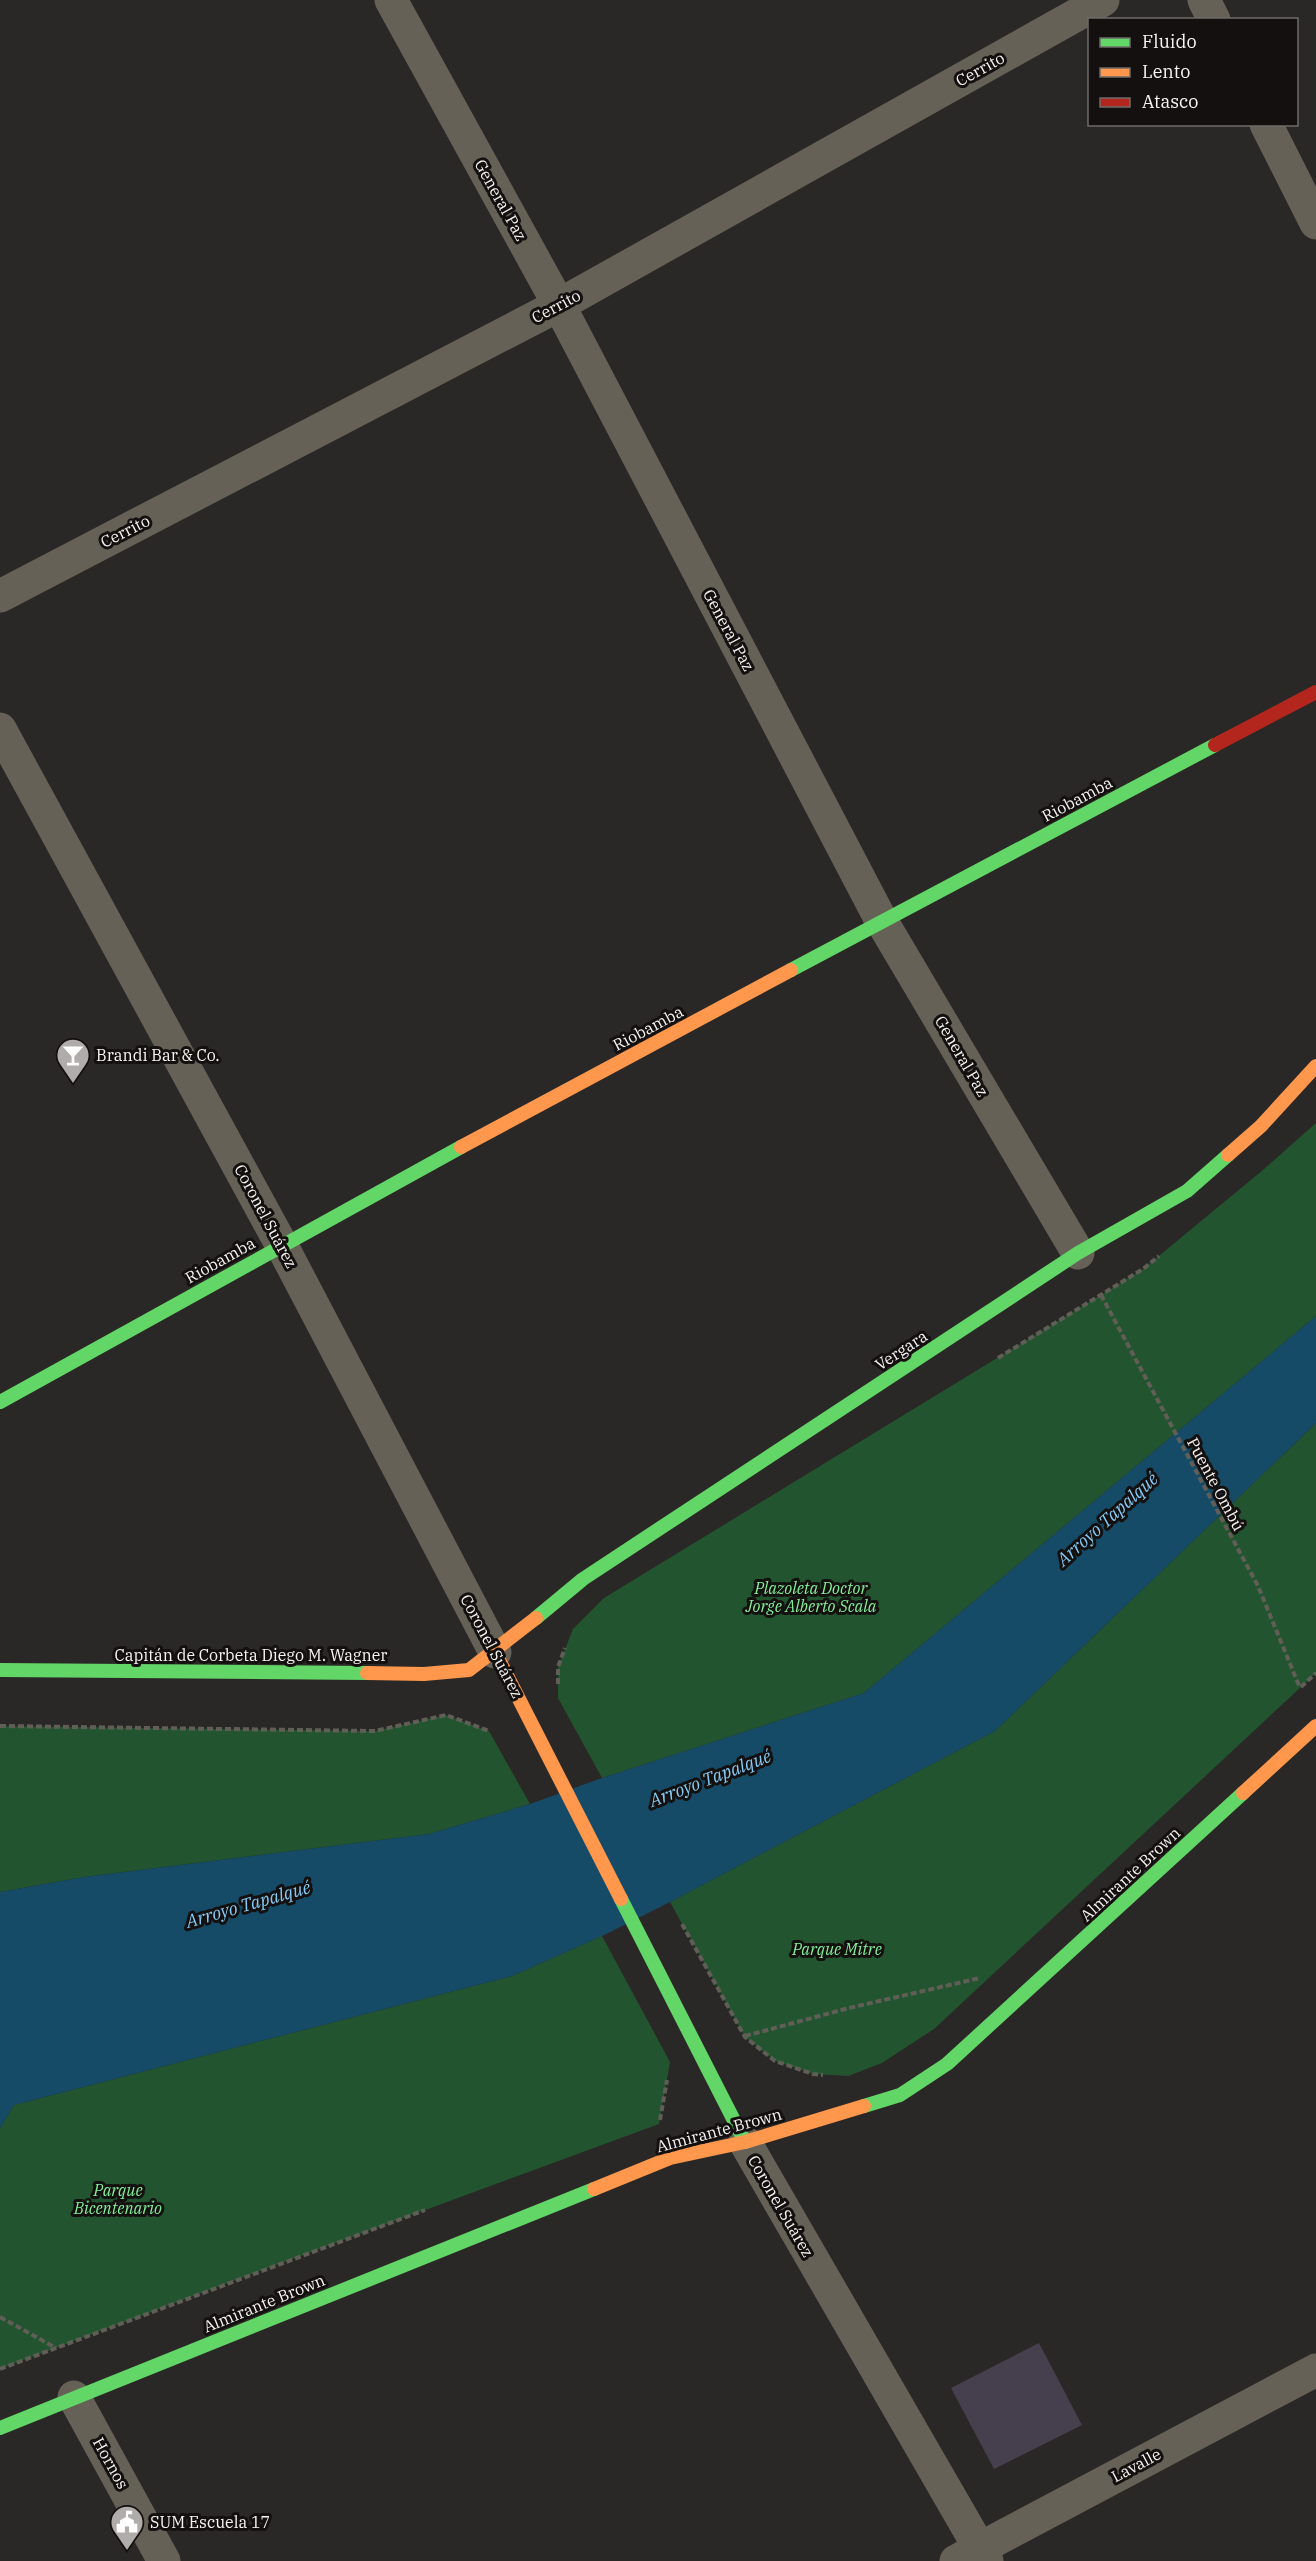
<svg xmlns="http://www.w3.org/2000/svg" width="1316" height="2561" font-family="'IBM Plex Serif',serif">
  <rect width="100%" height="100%" fill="#2a2826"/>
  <g fill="#22552f">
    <polygon points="1316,1123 1316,1316 864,1693 602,1778 558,1698 558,1667 573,1629 604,1598 1143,1269 1263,1170"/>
    <polygon points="1316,1423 1316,1673 934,2029 882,2063 848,2076 813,2074 775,2061 745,2037 670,1902 995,1731"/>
    <polygon points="446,1715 489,1731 530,1804 429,1834 84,1877 0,1892 0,1726 375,1731"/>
    <polygon points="602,1936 670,2062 659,2124 276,2265 0,2369 0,2128 14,2105 512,1976"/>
  </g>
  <polygon fill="#154b67" points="1316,1316 1316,1423 995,1731 670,1902 602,1936 512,1976 14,2105 0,2128 0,1892 84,1877 429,1834 530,1804 602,1778 864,1693"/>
  <polygon fill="#46404e" points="1039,2343 1082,2425 994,2469 951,2388"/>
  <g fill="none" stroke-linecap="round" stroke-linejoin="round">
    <g stroke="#615e57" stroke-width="4" stroke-dasharray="6 3" stroke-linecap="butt">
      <polyline points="1101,1295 1258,1586 1300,1688"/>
      <polyline points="998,1358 1143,1269 1159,1256"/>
      <polyline points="558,1684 558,1667 565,1648"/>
      <polyline points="1301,1687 1316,1673"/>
      <polyline points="0,1726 375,1731 446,1715 489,1731"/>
      <polyline points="682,1924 745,2037 775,2061 813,2074 823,2075"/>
      <polyline points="745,2036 849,2008 980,1978"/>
      <polyline points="660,2120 667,2080"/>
      <polyline points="0,2317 56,2348"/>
      <polyline points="0,2369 425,2210"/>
    </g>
    <g stroke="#666156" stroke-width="33">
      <polyline points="391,0 559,305 881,920 1078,1253"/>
      <polyline points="1204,0 1214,20"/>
      <polyline points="1266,124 1316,223"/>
      <polyline points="0,596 559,305 1103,0"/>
      <polyline points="0,729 281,1244 495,1652"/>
      <polyline points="745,2142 987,2561"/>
      <polyline points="74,2397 164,2561"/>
      <polyline points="956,2561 1316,2370"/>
    </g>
    <g stroke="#63d668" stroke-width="14">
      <polyline points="791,970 1215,745"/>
      <polyline points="0,1402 461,1147"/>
      <polyline points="536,1618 583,1579 1078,1253 1187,1191 1228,1155"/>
      <polyline points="0,1670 367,1673"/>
      <polyline points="621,1899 745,2142"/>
      <polyline points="864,2106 900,2095 947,2064 1243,1793"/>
      <polyline points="0,2428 594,2189"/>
    </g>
    <g stroke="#ff974d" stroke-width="14">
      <polyline points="461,1147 791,970"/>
      <polyline points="1228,1155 1261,1126 1316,1066"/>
      <polyline points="495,1652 621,1899"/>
      <polyline points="367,1673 424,1674 469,1670 536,1618"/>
      <polyline points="1243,1793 1316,1726"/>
      <polyline points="594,2189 670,2158 745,2142 864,2106"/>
    </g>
    <polyline stroke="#b3261e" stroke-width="14" points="1215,745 1316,692"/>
  </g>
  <defs>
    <symbol id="bar-pin" viewBox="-11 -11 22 30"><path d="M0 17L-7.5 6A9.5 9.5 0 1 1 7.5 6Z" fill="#afacaa" stroke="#13100f"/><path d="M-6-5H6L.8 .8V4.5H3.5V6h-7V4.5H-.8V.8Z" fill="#fff"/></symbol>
    <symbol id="civic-pin" viewBox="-11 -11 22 30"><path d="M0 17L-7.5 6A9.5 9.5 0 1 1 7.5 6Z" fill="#afacaa" stroke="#13100f"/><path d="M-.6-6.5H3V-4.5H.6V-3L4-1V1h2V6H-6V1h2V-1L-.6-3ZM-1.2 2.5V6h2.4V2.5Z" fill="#fff"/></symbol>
  </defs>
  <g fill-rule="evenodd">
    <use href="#bar-pin" x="54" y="1036" width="38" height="52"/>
    <use href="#civic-pin" x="108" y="2503" width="38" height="52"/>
  </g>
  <g text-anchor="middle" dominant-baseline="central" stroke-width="6" stroke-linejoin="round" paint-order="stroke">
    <g font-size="16" fill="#f6f3f1" stroke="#13100f">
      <text transform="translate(980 69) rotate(-29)">Cerrito</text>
      <text transform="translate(501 200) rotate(61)">General Paz</text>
      <text transform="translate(556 306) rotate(-28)">Cerrito</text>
      <text transform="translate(125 531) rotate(-27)">Cerrito</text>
      <text transform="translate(729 630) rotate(62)">General Paz</text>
      <text transform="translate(1077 799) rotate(-28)">Riobamba</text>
      <text transform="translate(648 1028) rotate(-28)">Riobamba</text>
      <text transform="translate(962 1056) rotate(60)">General Paz</text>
      <text transform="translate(266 1216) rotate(62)">Coronel Suárez</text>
      <text transform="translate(220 1260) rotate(-29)">Riobamba</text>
      <text transform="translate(901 1350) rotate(-33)">Vergara</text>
      <text transform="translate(1216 1484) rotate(62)">Puente Ombú</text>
      <text transform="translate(492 1646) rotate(62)">Coronel Suárez</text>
      <text x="251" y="1655">Capitán de Corbeta Diego M. Wagner</text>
      <text transform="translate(1130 1874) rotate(-43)">Almirante Brown</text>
      <text transform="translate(719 2130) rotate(-15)">Almirante Brown</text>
      <text transform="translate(781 2206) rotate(60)">Coronel Suárez</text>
      <text transform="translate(264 2303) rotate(-22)">Almirante Brown</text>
      <text transform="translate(111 2463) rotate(61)">Hornos</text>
      <text transform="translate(1136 2465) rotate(-28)">Lavalle</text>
    </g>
    <g font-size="16" fill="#f6f3f1" stroke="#13100f" text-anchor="start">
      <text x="96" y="1055">Brandi Bar &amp; Co.</text>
      <text x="150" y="2522">SUM Escuela 17</text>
    </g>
    <g font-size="16" font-style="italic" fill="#81f099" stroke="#13100f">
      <text x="811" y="1588">Plazoleta Doctor<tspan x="811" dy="18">Jorge Alberto Scala</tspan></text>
      <text x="837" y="1949">Parque Mitre</text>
      <text x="118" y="2190">Parque<tspan x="118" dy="18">Bicentenario</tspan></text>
    </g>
    <g font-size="18" font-style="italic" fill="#83cbf7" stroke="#13100f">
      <text transform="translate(1107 1519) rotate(-42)">Arroyo Tapalqué</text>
      <text transform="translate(710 1778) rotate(-21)">Arroyo Tapalqué</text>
      <text transform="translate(248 1904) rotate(-16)">Arroyo Tapalqué</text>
    </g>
  </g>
  <rect x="1088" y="18" width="210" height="108" fill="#13100f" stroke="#6e6b69" stroke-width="1.5"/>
  <rect x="1100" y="38" width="30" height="9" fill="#63d668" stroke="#6e6b69" stroke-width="1.5"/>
  <text x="1142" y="48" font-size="18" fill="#f6f3f1">Fluido</text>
  <rect x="1100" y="68" width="30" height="9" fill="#ff974d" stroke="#6e6b69" stroke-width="1.5"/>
  <text x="1142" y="78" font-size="18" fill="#f6f3f1">Lento</text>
  <rect x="1100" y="98" width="30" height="9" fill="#b3261e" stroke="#6e6b69" stroke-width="1.5"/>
  <text x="1142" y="108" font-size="18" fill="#f6f3f1">Atasco</text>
</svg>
